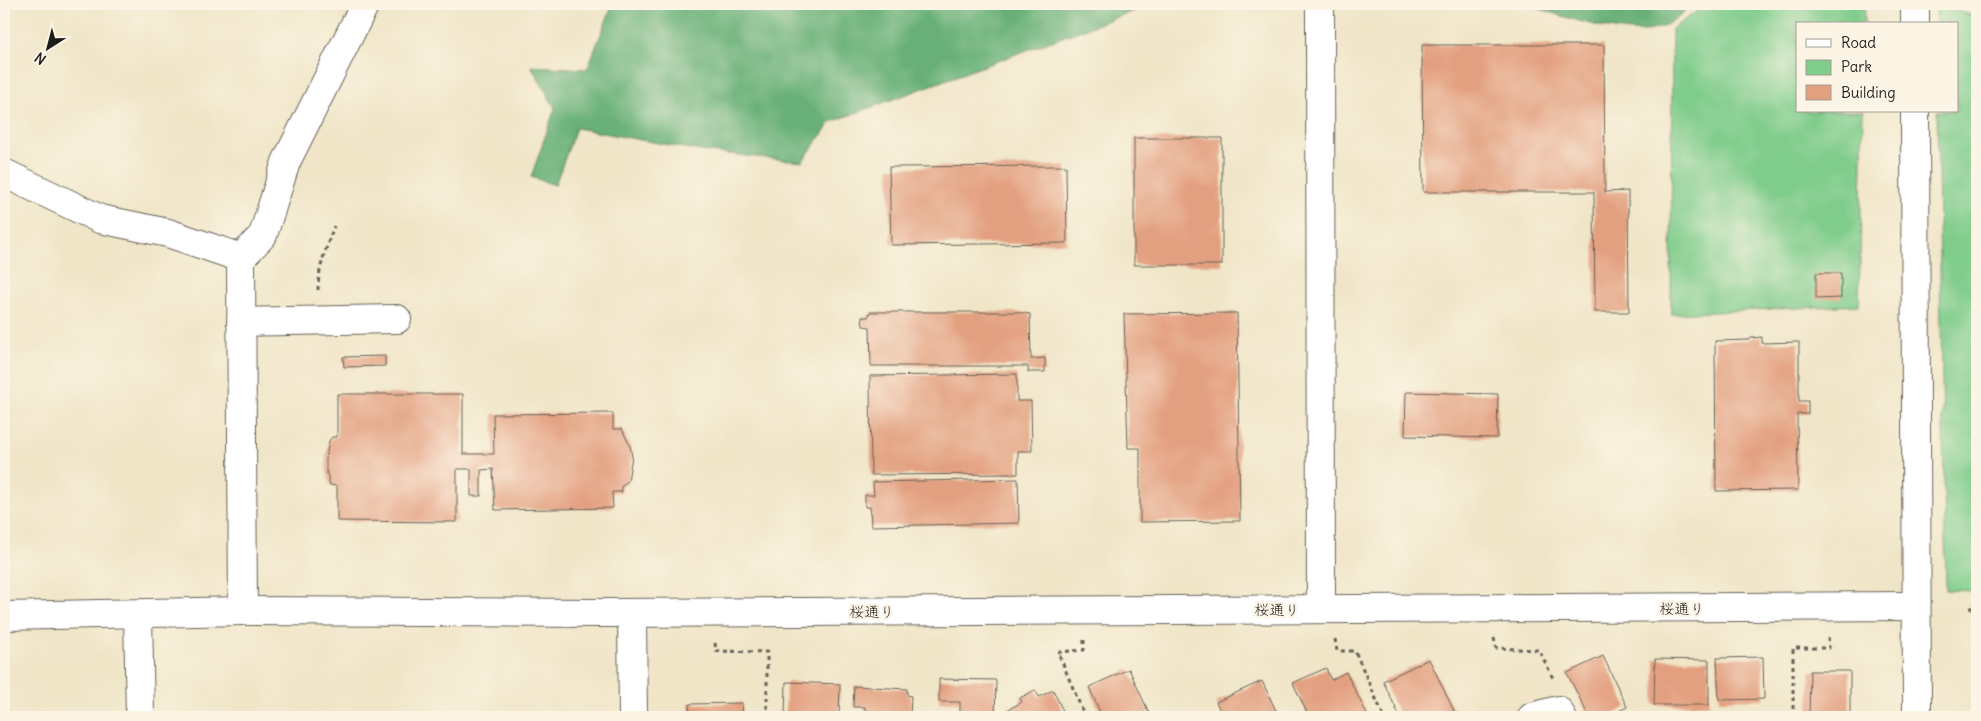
<svg xmlns="http://www.w3.org/2000/svg" width="1981" height="721" font-family="Delius,'Klee One',sans-serif">
  <rect width="100%" height="100%" fill="#fcf5e5"/>
  <filter id="ink" filterUnits="userSpaceOnUse"><feTurbulence type="fractalNoise" baseFrequency=".02" numOctaves="2"/><feDisplacementMap in="SourceGraphic" scale="10" xChannelSelector="R" yChannelSelector="G"/><feConvolveMatrix kernelMatrix="1 2 1 2 8 2 1 2 1" color-interpolation-filters="sRGB"/></filter>
  <filter id="wash" filterUnits="userSpaceOnUse"><feTurbulence type="fractalNoise" baseFrequency=".0096" numOctaves="4" result="noise"/><feDisplacementMap in="SourceGraphic" scale="20" xChannelSelector="R" yChannelSelector="G"/><feGaussianBlur stdDeviation="1.12" result="paint"/><feColorMatrix in="noise" values="0 0 0 0 0 0 0 0 0 0 0 0 0 0 0 0 0 1.4 0 .05"/><feComposite in="paint" operator="in"/></filter>
  <g filter="url(#wash)">
    <rect width="100%" height="100%" fill="#f0e5c7"/>
    <g fill="#7fcc8b" stroke="#4e7454">
      <polygon points="1707,4 1865,4 1864,24 1797,24 1797,111 1863,111 1859,305 1671,314 1672,29"/>
      <polygon points="1936,4 1977,17 1977,591 1946,590 1937,111 1957,111 1957,24 1936,24"/>
    </g>
    <g fill="#67b077" stroke="#42664a">
      <polygon points="613,4 1177,4 1139,9 831,122 802,162 701,151 576,128 555,185 531,177 555,108 531,66 587,69"/>
      <path d="M1522,4H1694C1684,11 1673,22 1662,27C1630,42 1556,13 1522,4Z"/>
    </g>
    <g id="blocks">
      <g fill="#e3a080">
        <polygon points="1422,45 1604,45 1605,192 1628,191 1629,312 1595,312 1594,192 1423,192"/>
        <rect x="1134" y="138" width="88" height="127"/>
        <polygon points="1066,166 1067,243 891,245 889,167"/>
        <polygon points="1816,273 1841,273 1841,298 1816,299"/>
        <polygon points="870,312 1018,312 1030,314 1031,359 1045,358 1045,372 1028,372 1028,366 871,366 870,327 863,326 862,317 868,317"/>
        <polygon points="1237,313 1240,521 1140,522 1140,448 1128,448 1124,314"/>
        <polygon points="1762,337 1762,343 1799,342 1799,401 1808,401 1808,414 1797,414 1798,490 1716,491 1715,341 1749,340 1751,338"/>
        <polygon points="385,356 385,366 344,367 343,357"/>
        <polygon points="1017,374 1017,401 1031,401 1032,451 1018,451 1018,474 871,475 870,376"/>
        <polygon points="1406,392 1498,394 1497,438 1405,436"/>
        <polygon points="337,394 463,394 463,454 494,454 493,414 613,413 613,429 622,429 630,446 632,456 628,481 621,487 622,492 612,492 613,508 495,510 493,469 481,470 481,496 471,496 471,469 457,469 457,522 337,521 337,486 330,485 326,470 326,457 329,441 332,437 337,437"/>
        <polygon points="1018,479 1019,523 871,526 870,507 865,507 865,495 874,495 873,482"/>
        <polygon points="1603,656 1627,707 1607,717 1589,717 1567,673"/>
        <polygon points="1763,657 1764,699 1719,700 1717,658"/>
        <polygon points="1429,659 1454,711 1441,717 1410,717 1408,714 1400,717 1383,681"/>
        <polygon points="1655,659 1709,660 1709,705 1654,705"/>
        <polygon points="1326,668 1331,680 1346,672 1367,714 1360,717 1309,717 1293,683"/>
        <polygon points="1129,669 1150,715 1144,717 1102,717 1089,687"/>
        <polygon points="1810,671 1850,671 1850,716 1809,717"/>
        <polygon points="939,679 996,680 995,717 960,717 960,702 939,702"/>
        <polygon points="1262,681 1279,717 1223,717 1216,702"/>
        <polygon points="786,682 840,684 839,717 785,717"/>
        <polygon points="854,686 907,689 907,695 911,696 910,717 865,717 865,707 853,707"/>
        <polygon points="1035,690 1039,697 1053,690 1066,717 1010,717 1007,710 1022,702 1020,698"/>
        <polygon points="742,703 743,717 690,717 689,704"/>
      </g>
    </g>
  </g>
  <g filter="url(#ink)">
    <use href="#blocks" fill-opacity="0" stroke="#666258" stroke-width="1"/>
    <g fill="none" stroke-linecap="round" stroke-linejoin="round">
      <defs>
        <g id="minor">
          <polyline points="1320,4 1321,609"/>
          <polyline points="1915,4 1915,24"/>
          <polyline points="1915,111 1917,717"/>
          <polyline points="4,173 100,219 168,233 241,258"/>
          <polyline points="241,322 397,319"/>
          <polyline points="243,611 241,258 263,235 286,162 365,4"/>
          <polyline points="632,613 633,717"/>
          <polyline points="138,614 140,717"/>
          <polyline points="4,616 243,611 607,613 1916,606"/>
          <polyline points="1532,717 1558,710 1562,717"/>
        </g>
      </defs>
      <use href="#minor" stroke="#666258" stroke-width="30"/>
      <g stroke="#666258" stroke-width="3" stroke-dasharray="4 4" stroke-linecap="butt">
        <path d="M318,290C318,268 327,246 334,226"/>
        <polyline points="1969,608 1977,608"/>
        <polyline points="1494,638 1496,648 1539,650 1554,680"/>
        <polyline points="1335,639 1337,651 1355,651 1384,717"/>
        <polyline points="1084,640 1084,650 1058,652 1085,717"/>
        <polyline points="715,643 716,651 767,652 767,717"/>
        <polyline points="1793,717 1793,648 1829,648 1828,637"/>
      </g>
      <use href="#minor" stroke="#fff" stroke-width="28"/>
    </g>
  </g>
  <g text-anchor="middle" dominant-baseline="central" stroke-width="5" stroke-linejoin="round" paint-order="stroke">
    <g font-size="15" fill="#1c1c1c" stroke="#fcf5e5">
      <text x="1682" y="608">桜通り</text>
      <text x="1277" y="609">桜通り</text>
      <text x="872" y="611">桜通り</text>
    </g>
  </g>
  <rect width="1981" height="721" fill="none" stroke="#fcf5e5" stroke-width="20"/>
  <rect x="1796" y="22" width="162" height="90" fill="#fcf5e5" stroke="#a29e95"/>
  <rect x="1806" y="39" width="25" height="8" fill="#ffffff" stroke="#a29e95"/>
  <text x="1841" y="48" font-size="15" fill="#1c1c1c">Road</text>
  <rect x="1806" y="60" width="25" height="15" fill="#7fcc8b" stroke="#a29e95"/>
  <text x="1841" y="72" font-size="15" fill="#1c1c1c">Park</text>
  <rect x="1806" y="85" width="25" height="15" fill="#e3a080" stroke="#a29e95"/>
  <text x="1841" y="98" font-size="15" fill="#1c1c1c">Building</text>
  <g transform="translate(48 48) rotate(216)" stroke="#fcf5e5" stroke-width="4" paint-order="stroke">
  <path d="M0-4L9 19L0 12L-9 19Z" fill="#1c1c1c"/>
  <text y="-8" font-size="14" font-weight="bold" text-anchor="middle" fill="#1c1c1c">N</text>
  </g>
</svg>
